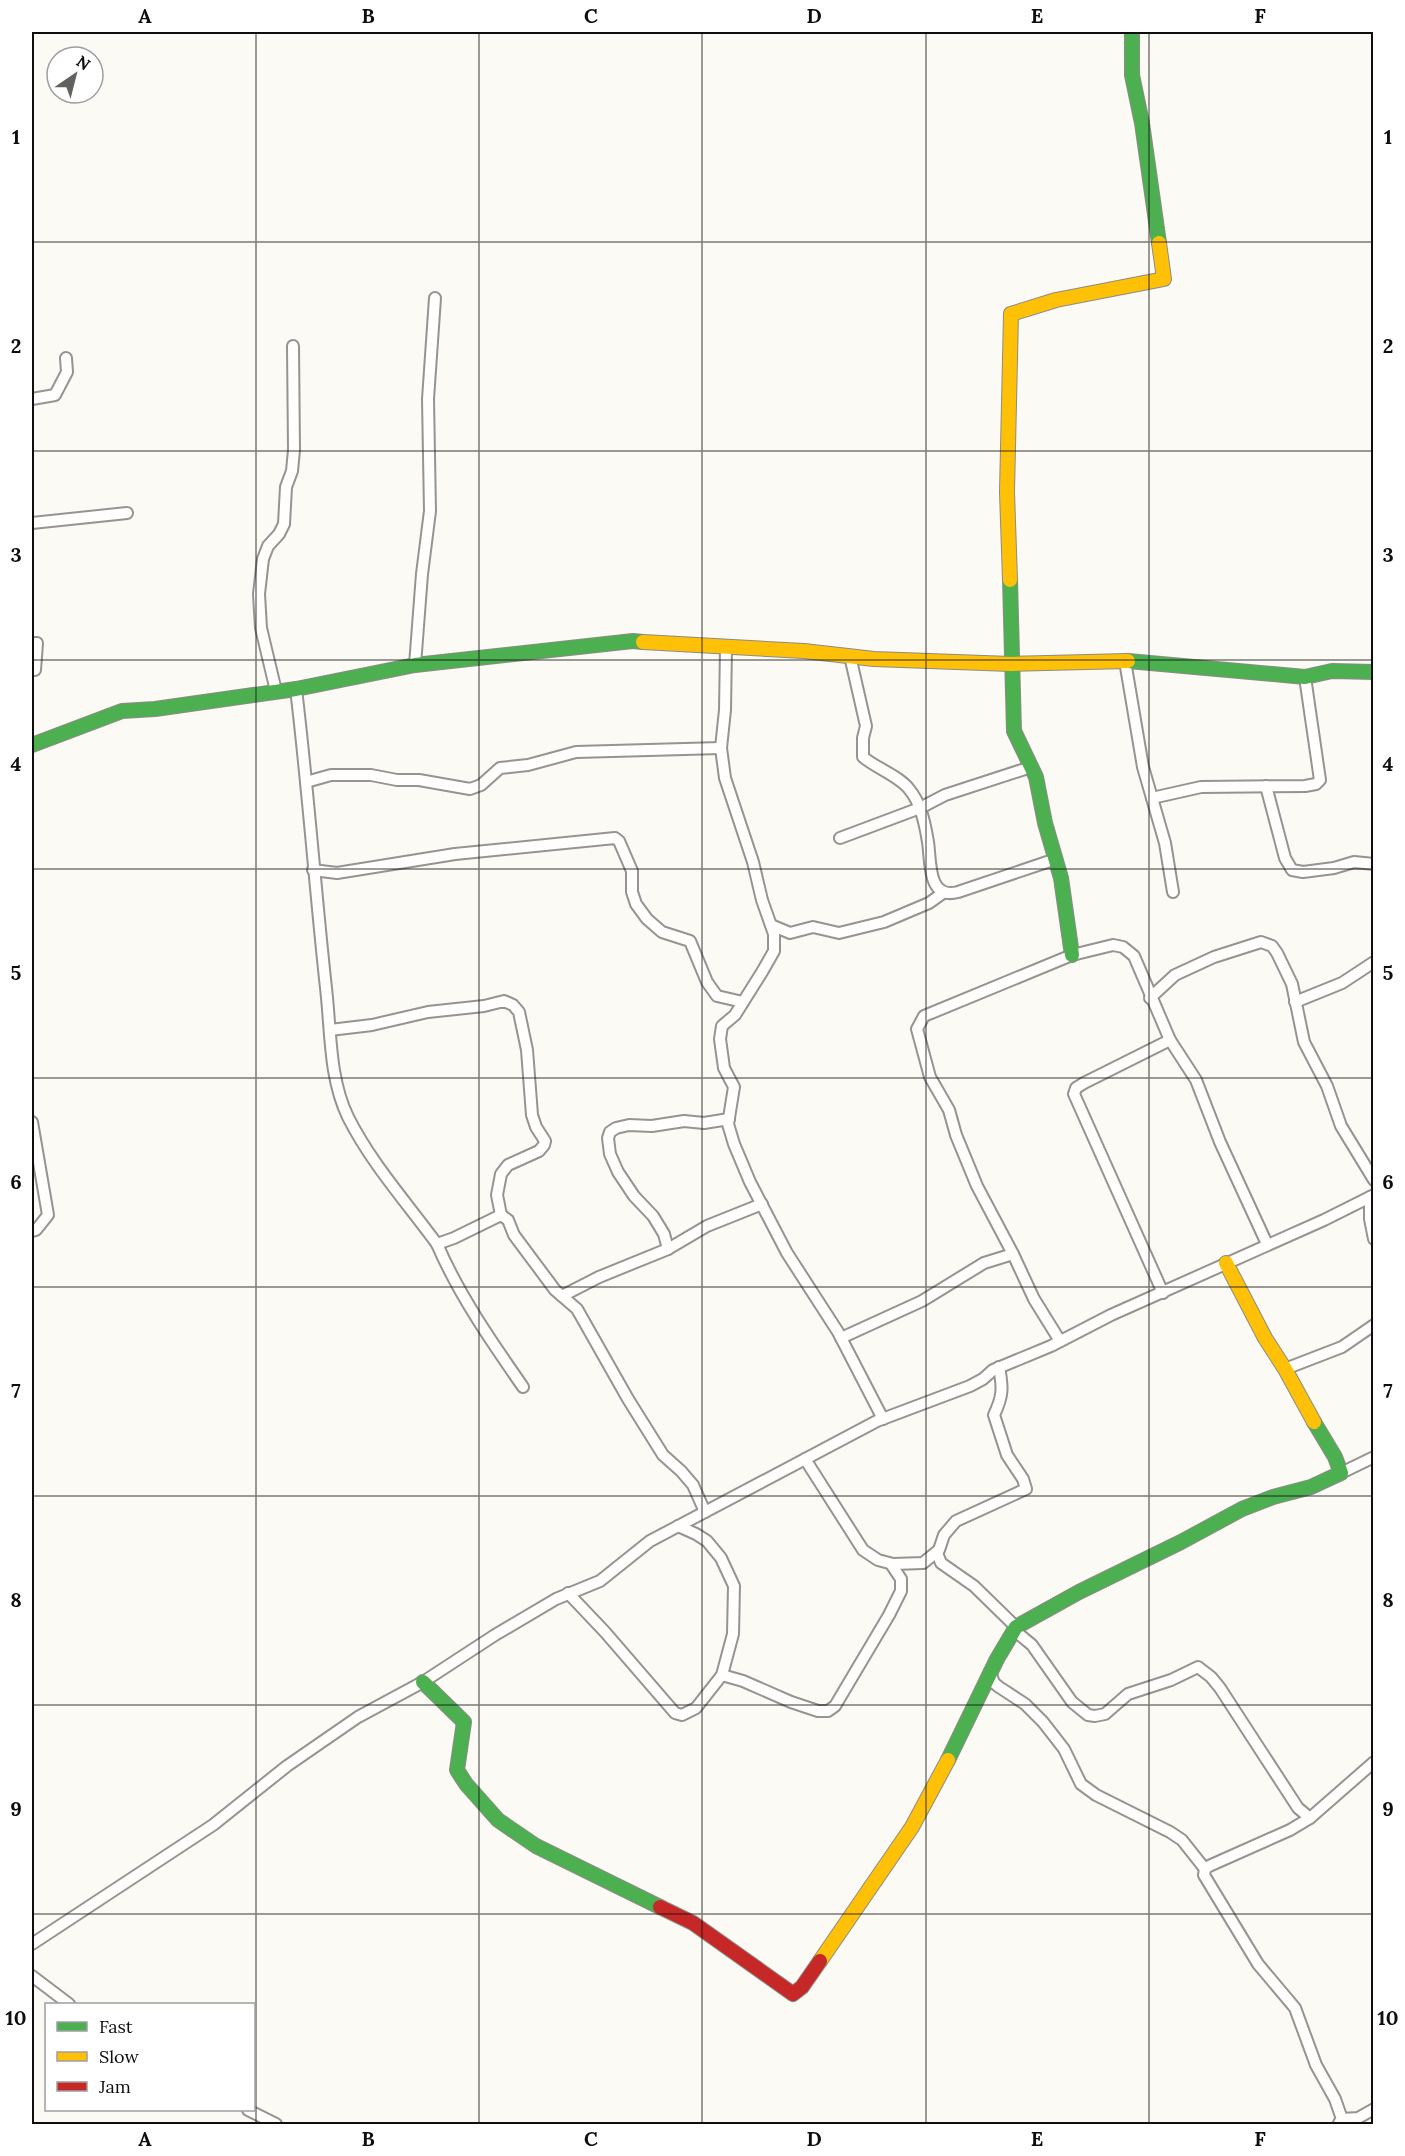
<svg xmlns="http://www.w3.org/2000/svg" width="1405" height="2156" font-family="Lora,serif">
  <rect width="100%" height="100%" fill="#fcfaf4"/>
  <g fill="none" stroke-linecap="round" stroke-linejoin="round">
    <defs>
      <g id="street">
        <polyline points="32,399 55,395 67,372 66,358"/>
        <polyline points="32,523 127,513"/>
        <polyline points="32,643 37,643 35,670"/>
        <polyline points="726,648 725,710 721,748 725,778 753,862 762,900 774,934 774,951 762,972 735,1015 722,1026 720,1039 724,1068 734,1087 728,1124 734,1144 750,1182 787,1253 838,1332 883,1419"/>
        <path d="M850,656L866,726L863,738V757C876,768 899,776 909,789C921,803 925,824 928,842C931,861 927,900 958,892L1056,859"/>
        <polyline points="1125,661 1143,767 1165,843 1173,892"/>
        <polyline points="415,665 422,574 430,511 428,399 435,298"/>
        <path d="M296,689C308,788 315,888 326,988C331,1031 329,1078 348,1117C371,1163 407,1203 437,1244L454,1238L501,1215L508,1220L514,1235L555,1290L577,1309L628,1399L663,1455L681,1471L693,1485L705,1512"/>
        <polyline points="276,691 261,628 259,594 263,559 268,546 279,534 284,524 286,487 292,471 294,450 293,346"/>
        <polyline points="306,782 331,775 371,775 397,780 419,780 470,789 481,785 500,768 528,765 576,752 721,748"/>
        <polyline points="1266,786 1285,858 1292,870 1303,872 1334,868 1354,862 1374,864"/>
        <polyline points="1152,798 1201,787 1305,786 1316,784 1320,780 1305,677"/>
        <polyline points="840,838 920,808 945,795 1031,767"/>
        <polyline points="313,870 337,873 455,854 615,838 619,841 632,871 632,892 636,904 647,919 662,932 690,941 707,982 717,996 743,1002"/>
        <polyline points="771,925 790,933 813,927 839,933 884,922 929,903 943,893"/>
        <polyline points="1150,998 1175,975 1214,957 1261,942 1272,946 1277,953 1292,984 1304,1042 1327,1086 1341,1126 1374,1180"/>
        <polyline points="1295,1002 1342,983 1374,962"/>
        <polyline points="330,1030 372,1025 428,1012 484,1006 504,1001 513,1005 519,1012 527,1050 532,1115 536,1127 545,1141 544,1145 539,1151 508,1165 501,1174 497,1195 501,1215"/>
        <polyline points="32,1122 48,1215 36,1230 32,1231"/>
        <polyline points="1370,1197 1370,1219 1374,1239"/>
        <path d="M437,1244C459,1295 491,1341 523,1387"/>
        <polyline points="668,1249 664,1234 653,1216 634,1196 618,1172 610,1154 608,1138 610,1132 616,1128 629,1125 652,1126 684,1121 704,1123 729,1119"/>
        <polyline points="1163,1293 1074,1094 1076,1088 1084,1083 1170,1040 1196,1080 1220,1142 1267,1244"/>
        <polyline points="562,1296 599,1277 668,1249 707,1226 762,1204"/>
        <polyline points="841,1338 922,1301 984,1263 1013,1254"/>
        <polyline points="1060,1341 1034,1299 1013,1254 977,1186 956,1135 949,1110 930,1077 917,1029 924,1016 1072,955 1113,945 1123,947 1134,956 1170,1040"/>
        <polyline points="1285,1369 1342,1347 1374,1325"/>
        <path d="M805,1459L863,1550L878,1560L893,1564L923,1563L939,1550L944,1535L956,1521L1026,1489L1023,1479L1007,1455L994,1415C1003,1396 1003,1388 999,1367"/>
        <polyline points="1341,1473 1374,1457"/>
        <polyline points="937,1553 941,1563 974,1586 1016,1627"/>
        <polyline points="568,1593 605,1632 675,1713 682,1715 696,1708 722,1675 733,1634 734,1586 721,1558 707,1541 696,1534 678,1526"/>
        <polyline points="1014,1630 1032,1645 1072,1702 1088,1715 1095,1716 1105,1714 1128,1694 1171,1680 1198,1667 1211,1677 1220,1688 1298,1808 1310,1818 1374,1762"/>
        <polyline points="990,1672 994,1683 999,1687 1025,1704 1043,1722 1064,1749 1081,1784 1096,1795 1170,1832 1182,1840 1205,1869"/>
        <polyline points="722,1675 743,1681 791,1702 818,1711 828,1711 835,1706 889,1615 901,1591 901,1579 891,1564"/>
        <polyline points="1310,1818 1290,1830 1209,1866 1205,1869 1204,1875 1258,1964 1295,2008 1316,2065 1335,2099 1342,2119"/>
        <polyline points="32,1944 213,1825 287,1766 358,1717 423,1682 495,1635 556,1599 600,1581 650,1541 877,1421 970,1386 983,1379 993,1370 1051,1346 1111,1315 1324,1220 1374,1195"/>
        <polyline points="32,1976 69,2004"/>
        <polyline points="248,2110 276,2124"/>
        <polyline points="1339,2123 1342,2119 1358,2118 1374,2109"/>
      </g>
      <g id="fast">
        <polyline points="1132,32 1132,75 1142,123 1159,243"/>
        <polyline points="1010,580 1014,731 1036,777 1045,823 1061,878 1072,955"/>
        <polyline points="1128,661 1305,677 1332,671 1374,672"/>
        <polyline points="32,745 122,711 155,709 296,689 415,665 633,641 643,642"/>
        <polyline points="423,1682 464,1722 457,1770 466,1784 498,1820 536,1846 660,1907"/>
        <polyline points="948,1760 997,1659 1016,1627 1079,1592 1181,1542 1242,1509 1273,1497 1311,1487 1341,1473 1335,1457 1314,1422"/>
      </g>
      <g id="slow">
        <polyline points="1010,580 1007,492 1011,314 1056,300 1164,279 1159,243"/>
        <polyline points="643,642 804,651 874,659 1011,664 1128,661"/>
        <polyline points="1226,1263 1265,1338 1285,1369 1314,1422"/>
        <polyline points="820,1961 912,1827 948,1760"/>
      </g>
      <polyline id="jam" points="660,1907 693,1923 793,1994 802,1987 820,1961"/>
    </defs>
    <use href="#street" stroke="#959492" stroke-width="14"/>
    <use href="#fast" stroke="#8c8b88" stroke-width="16"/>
    <use href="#slow" stroke="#8c8b88" stroke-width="16"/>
    <use href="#jam" stroke="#8c8b88" stroke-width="16"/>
    <use href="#street" stroke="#fffefd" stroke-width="10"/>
    <use href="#fast" stroke="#4caf50" stroke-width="14"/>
    <use href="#slow" stroke="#ffc107" stroke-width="14"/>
    <use href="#jam" stroke="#c62828" stroke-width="14"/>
  </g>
  <path fill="none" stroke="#0e0e0e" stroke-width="1.5" stroke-opacity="0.55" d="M256,32V2124M479,32V2124M702,32V2124M926,32V2124M1149,32V2124M32,242H1374M32,451H1374M32,660H1374M32,869H1374M32,1078H1374M32,1287H1374M32,1496H1374M32,1705H1374M32,1914H1374"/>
  <rect width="1405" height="2156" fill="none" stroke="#ffffff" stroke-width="66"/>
  <rect x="45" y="2003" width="210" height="108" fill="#ffffff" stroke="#9f9f9f" stroke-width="1.5"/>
  <rect x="57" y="2022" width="30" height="9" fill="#4caf50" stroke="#9f9f9f" stroke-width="1.5"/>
  <text x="99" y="2033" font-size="18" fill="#0e0e0e">Fast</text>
  <rect x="57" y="2052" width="30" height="9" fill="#ffc107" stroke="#9f9f9f" stroke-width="1.5"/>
  <text x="99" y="2063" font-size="18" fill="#0e0e0e">Slow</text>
  <rect x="57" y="2082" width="30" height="9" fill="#c62828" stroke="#9f9f9f" stroke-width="1.5"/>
  <text x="99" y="2093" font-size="18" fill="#0e0e0e">Jam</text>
  <g transform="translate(75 75) rotate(35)"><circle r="28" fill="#ffffff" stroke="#9f9f9f" stroke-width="1.5"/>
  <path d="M0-4.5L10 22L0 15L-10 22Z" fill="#61615e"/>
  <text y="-9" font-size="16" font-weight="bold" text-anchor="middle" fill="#0e0e0e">N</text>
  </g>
  <rect x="33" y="33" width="1339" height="2090" fill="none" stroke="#0e0e0e" stroke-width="2"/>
  <g font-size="20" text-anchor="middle" font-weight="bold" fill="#0e0e0e">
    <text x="145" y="23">A</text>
    <text x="368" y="23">B</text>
    <text x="591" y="23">C</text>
    <text x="814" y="23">D</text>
    <text x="1037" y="23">E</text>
    <text x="1260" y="23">F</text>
    <text x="16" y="144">1</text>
    <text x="1388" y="144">1</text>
    <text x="16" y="353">2</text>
    <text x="1388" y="353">2</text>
    <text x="16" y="562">3</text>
    <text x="1388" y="562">3</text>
    <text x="16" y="771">4</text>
    <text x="1388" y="771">4</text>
    <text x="16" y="980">5</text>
    <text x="1388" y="980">5</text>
    <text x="16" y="1189">6</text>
    <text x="1388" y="1189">6</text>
    <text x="16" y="1398">7</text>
    <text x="1388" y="1398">7</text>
    <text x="16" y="1607">8</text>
    <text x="1388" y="1607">8</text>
    <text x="16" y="1816">9</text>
    <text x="1388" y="1816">9</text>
    <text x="16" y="2025">10</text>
    <text x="1388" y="2025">10</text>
    <text x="145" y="2146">A</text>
    <text x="368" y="2146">B</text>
    <text x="591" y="2146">C</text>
    <text x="814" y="2146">D</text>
    <text x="1037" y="2146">E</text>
    <text x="1260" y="2146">F</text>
  </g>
</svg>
